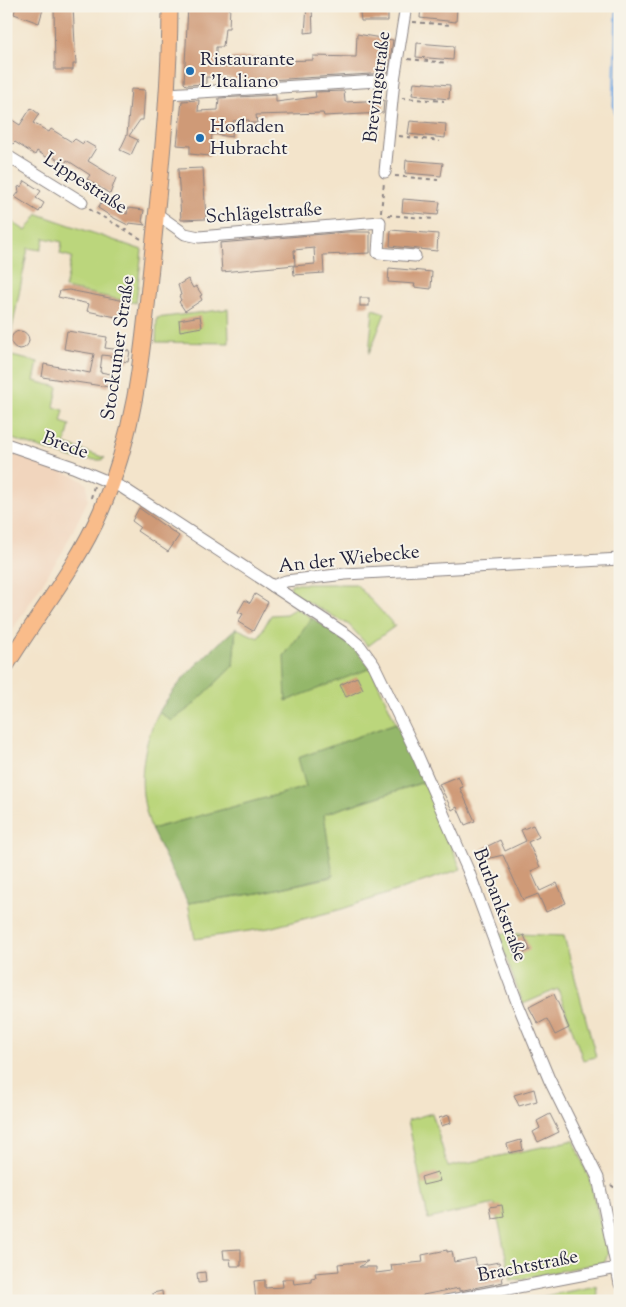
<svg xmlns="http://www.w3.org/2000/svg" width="626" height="1307" font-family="'Sorts Mill Goudy',serif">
  <rect width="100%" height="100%" fill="#f7f3e8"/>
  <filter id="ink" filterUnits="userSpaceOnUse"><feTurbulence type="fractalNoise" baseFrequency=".02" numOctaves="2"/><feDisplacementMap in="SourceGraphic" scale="10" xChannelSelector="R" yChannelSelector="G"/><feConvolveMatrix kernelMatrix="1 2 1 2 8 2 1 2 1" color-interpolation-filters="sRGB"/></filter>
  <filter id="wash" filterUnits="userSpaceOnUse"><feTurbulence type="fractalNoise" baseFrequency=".0096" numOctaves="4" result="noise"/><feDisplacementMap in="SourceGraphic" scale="20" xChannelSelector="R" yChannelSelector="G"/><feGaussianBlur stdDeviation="1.12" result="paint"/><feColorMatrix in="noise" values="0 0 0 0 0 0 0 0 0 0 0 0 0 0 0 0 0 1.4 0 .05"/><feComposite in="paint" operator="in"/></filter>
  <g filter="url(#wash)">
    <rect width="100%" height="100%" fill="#f3e4cb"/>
    <polygon fill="#f1d5bd" points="6,451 75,476 87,484 88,500 63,551 6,640"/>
    <g fill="#bbd67b" stroke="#6e7c5b">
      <polygon points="38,214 142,250 136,303 65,288 72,257 60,254 62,242 44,238 41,250 28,248 7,355 38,362 34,381 58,387 54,407 64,410 61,422 70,425 65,444 105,458 101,460 75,459 6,437 6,218 26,231"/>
      <polygon points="228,309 229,343 156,342 157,318"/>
      <polygon points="373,309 385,313 369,354"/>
      <polygon points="291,584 356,584 395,626 368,646 349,625 290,592"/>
      <path d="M296,608L312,618L284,656L371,668L396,723L299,758L307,787L151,829C148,818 144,806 143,795C140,767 146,736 159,712L171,720L233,666L236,628L258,638L271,615L286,614Z"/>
      <polygon points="424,782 461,869 342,909 269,928 195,939 188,903 259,893 332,877 324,814"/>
      <polygon points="497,933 564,936 596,1057 583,1060 558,989 523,1004"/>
      <polygon points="432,1113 448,1167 574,1140 590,1181 608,1253 605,1262 511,1281 495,1204 428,1219 408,1120"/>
      <polygon points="596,1286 598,1301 520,1301"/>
    </g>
    <g fill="#94b76b" stroke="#5b6c53">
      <path d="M312,618C335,633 354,646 371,668L286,701L284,656Z"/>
      <path d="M236,628L233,666L191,707L171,721L159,712C179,678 207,654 236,628Z"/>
      <polygon points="396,723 424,782 324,814 333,876 259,893 188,903 151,829 306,787 298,758"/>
    </g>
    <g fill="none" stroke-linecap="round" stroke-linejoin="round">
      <polyline stroke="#76aae3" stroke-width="3" points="617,6 614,105 620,136"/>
    </g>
    <g id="blocks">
      <g fill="#cf9a77">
        <polygon points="16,6 44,6 39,23 14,14"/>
        <polygon points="54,6 73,6 76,64 73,64 73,70 55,70"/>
        <polygon points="188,6 230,6 229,28 225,28 223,47 216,47 216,63 232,64 231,58 245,57 280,57 280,61 313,60 313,56 356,57 357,34 393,40 388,73 234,82 233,78 206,77 206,84 186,85 184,83"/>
        <polygon points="307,6 312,6 313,32 305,33"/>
        <polygon points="421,6 457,8 456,22 420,18"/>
        <polygon points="360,12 388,12 388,21 361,21"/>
        <polygon points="417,43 454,46 453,60 416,57"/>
        <polygon points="414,82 450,85 449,99 412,95"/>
        <polygon points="131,89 145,90 143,120 140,120 129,136 138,140 131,155 120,150 127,135"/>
        <polygon points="344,91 345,102 384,100 383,113 324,116 323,113 256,115 257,123 249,123 249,120 233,121 232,137 212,134 210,156 190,154 190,146 177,145 182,101 199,100 198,111 218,110 219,98 276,95 276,102 316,97 315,92"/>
        <polygon points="31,108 39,114 33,123 49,132 51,129 72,142 75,139 83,144 84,141 96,148 88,161 116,178 110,194 87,179 90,175 67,160 65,164 50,155 48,158 37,151 35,155 15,142 13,144 6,140 6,116 20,125"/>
        <polygon points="410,121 446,124 445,138 408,134"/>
        <polygon points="406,160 443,163 441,176 405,173"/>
        <polygon points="203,168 206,219 181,220 178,169"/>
        <polygon points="25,181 41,191 36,198 44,203 39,212 15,197 19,192 18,187 22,186"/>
        <polygon points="403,199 440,202 438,215 402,212"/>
        <polygon points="102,201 127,214 128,208 144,210 142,222 146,225 129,223 128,225 112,217 98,208"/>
        <polygon points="391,230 438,234 437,251 390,246"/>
        <polygon points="346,232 370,232 370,253 323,255 324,273 294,275 293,266 315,264 314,248 294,250 295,265 222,272 220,243"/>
        <polygon points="389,268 432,272 431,289 414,287 415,284 388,282"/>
        <polygon points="188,279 193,288 196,286 202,295 200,296 202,300 185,311 179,302 181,300 179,296 181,295 178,285"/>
        <polygon points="69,290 125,301 121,318 87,311 89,304 58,297 60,291"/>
        <rect x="360" y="298" width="9" height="8"/>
        <polygon points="200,316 202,327 180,331 179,320"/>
        <polygon points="67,331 107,337 105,348 130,351 128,362 117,360 118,357 102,355 100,372 111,374 109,387 42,377 44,364 90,373 94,354 64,349"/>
        <circle cx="20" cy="340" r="9"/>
        <polygon points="139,508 179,536 168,552 137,531 140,527 132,521"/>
        <polygon points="255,594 268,602 253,631 238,622 243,614 238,612 245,600 250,603"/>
        <polygon points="357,677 363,689 346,697 340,685"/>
        <polygon points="458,776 463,787 460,788 475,821 465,825 457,807 452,810 439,784"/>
        <polygon points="533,825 539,837 528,842 540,867 531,871 540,891 557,883 566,903 546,912 538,894 523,900 503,855 486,859 482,849 500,840 505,851 526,841 521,830"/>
        <polygon points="524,935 530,950 516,957 509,941"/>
        <polygon points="554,994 569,1028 555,1035 547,1019 538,1024 529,1007"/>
        <polygon points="534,1089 537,1101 519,1106 514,1095"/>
        <polygon points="550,1114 559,1132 538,1142 533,1132 540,1128 537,1121"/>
        <polygon points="449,1115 451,1123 441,1126 439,1118"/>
        <polygon points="521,1140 523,1150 509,1153 507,1144"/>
        <polygon points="437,1172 440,1181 423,1185 421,1177"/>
        <polygon points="502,1205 504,1216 492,1218 490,1207"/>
        <polygon points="241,1249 241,1266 231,1266 230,1259 224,1259 223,1250"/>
        <polygon points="447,1250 447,1252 452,1251 454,1262 475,1258 477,1266 499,1262 503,1282 459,1291 459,1288 423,1295 423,1297 384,1301 256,1301 254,1281 265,1280 265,1288 283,1287 282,1279 293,1279 294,1284 311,1282 311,1278 316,1277 315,1273 339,1271 338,1264 368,1261 359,1267 376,1267 376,1273 392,1271 391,1265 423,1262 422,1255"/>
        <polygon points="205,1272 206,1282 198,1283 197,1273"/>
        <polygon points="162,1291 163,1300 154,1301 153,1293"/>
      </g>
    </g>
  </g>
  <g filter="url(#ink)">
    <use href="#blocks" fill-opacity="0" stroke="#8a8383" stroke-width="1"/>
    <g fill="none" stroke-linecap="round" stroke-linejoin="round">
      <defs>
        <g id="minor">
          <polyline points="167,94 394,80"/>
          <polyline points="6,155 82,202"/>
          <polyline points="385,172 394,80 406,6"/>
          <polyline points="157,214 185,234 199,237 380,222 378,253 415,256"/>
          <polyline points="6,444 73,467 123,488 273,586 286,581 345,574 620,559"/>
          <polyline points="273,586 347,635 360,646 374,665 417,754 468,870 517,1002 549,1079 598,1178 620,1284"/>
          <polyline points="446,1301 617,1268"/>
        </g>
        <path id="major" d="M6,666C38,614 77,566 101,511C139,423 143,341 153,248C161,168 170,87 170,6"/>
      </defs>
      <use href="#minor" stroke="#8a8383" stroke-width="13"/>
      <use href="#major" stroke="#8a8383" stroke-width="17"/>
      <g stroke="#8a8383" stroke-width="2" stroke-dasharray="4 4" stroke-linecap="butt">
        <polyline points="413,22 451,25"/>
        <polyline points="408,59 448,63"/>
        <polyline points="402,98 444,101"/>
        <polyline points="399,136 440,141"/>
        <polyline points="395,176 438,180"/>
        <polyline points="89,209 141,239"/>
        <polyline points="381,212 384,182"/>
        <polyline points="388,215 435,219"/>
        <polyline points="91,498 94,486"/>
        <polyline points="611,1185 620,1192"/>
      </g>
      <use href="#minor" stroke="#fff" stroke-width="11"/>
      <use href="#major" stroke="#f9bc8a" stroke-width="15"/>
    </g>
  </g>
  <g fill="#1f6fb2" stroke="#f7f3e8" stroke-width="2">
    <circle cx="190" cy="71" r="5"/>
    <circle cx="200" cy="138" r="5"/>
  </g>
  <g text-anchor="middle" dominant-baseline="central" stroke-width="4" stroke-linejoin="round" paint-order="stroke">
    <g font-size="19" fill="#22223b" stroke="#f7f3e8" text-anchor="start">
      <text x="200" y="60">Ristaurante<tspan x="200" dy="22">L'Italiano</tspan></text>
      <text x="210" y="127">Hofladen<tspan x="210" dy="22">Hubracht</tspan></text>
    </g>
    <g font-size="19" fill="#22223b" stroke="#f7f3e8">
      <text transform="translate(378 87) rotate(-83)">Brevingstraße</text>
      <text transform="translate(85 184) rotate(33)">Lippestraße</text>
      <text transform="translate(264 214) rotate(-4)">Schlägelstraße</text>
      <text transform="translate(119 348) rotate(-82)">Stockumer Straße</text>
      <text transform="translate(65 446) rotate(20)">Brede</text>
      <text transform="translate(349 560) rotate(-6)">An der Wiebecke</text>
      <text transform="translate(499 905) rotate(69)">Burbankstraße</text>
      <text transform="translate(528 1267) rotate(-11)">Brachtstraße</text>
    </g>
  </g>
  <rect width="626" height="1307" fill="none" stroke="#f7f3e8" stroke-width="25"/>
</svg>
